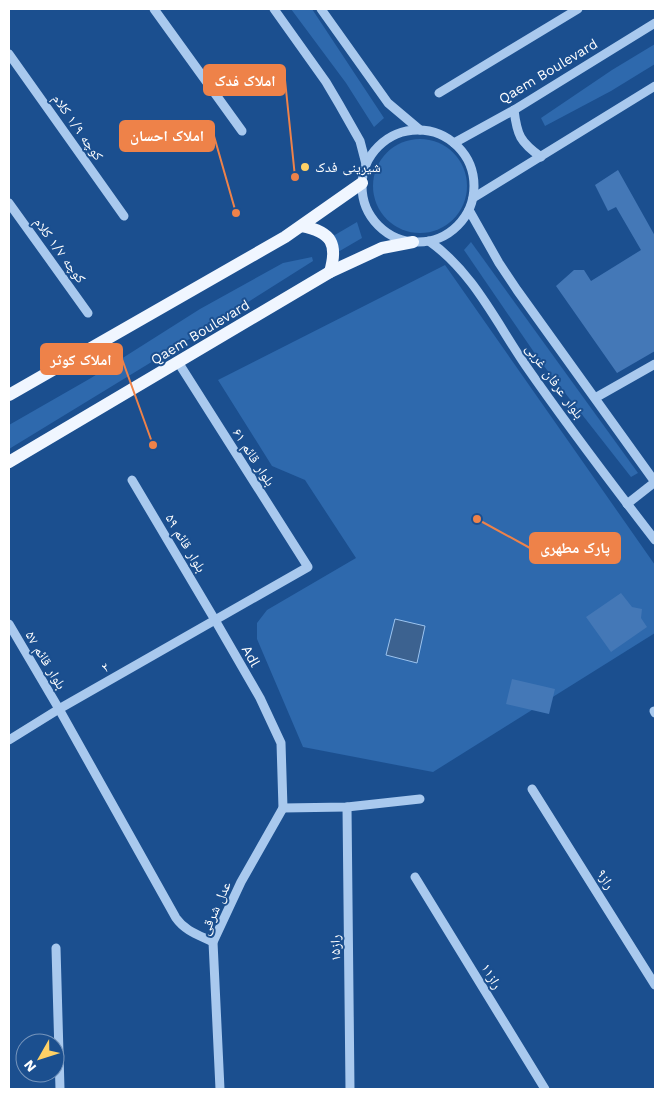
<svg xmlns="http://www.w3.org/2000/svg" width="664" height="1098" font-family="'Work Sans','Noto Naskh Arabic',sans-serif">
  <rect width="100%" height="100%" fill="#1b4f8f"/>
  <g fill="#2e69ad">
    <polygon points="291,9 312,9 384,118 374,127 346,83"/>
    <polygon points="655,44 655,64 611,91 545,126 541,118 612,70"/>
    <circle cx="420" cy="186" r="47"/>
    <polygon points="357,222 362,238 338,252 328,239"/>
    <polygon points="471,242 638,473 631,477 540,361 464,250"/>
    <polygon points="312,257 313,261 204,330 9,449 9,425 91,378 200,309 283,263"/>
    <polygon points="445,265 655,565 655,633 433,772 303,747 257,639 257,623 267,610 356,558 305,480 272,466 218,380"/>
  </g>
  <polygon fill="#3c6290" stroke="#9cc4f0" points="395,619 425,626 417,663 386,655"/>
  <g fill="#4478b7">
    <polygon points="618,170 655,236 655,351 617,373 556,286 574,270 584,270 591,281 641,250 616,207 608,211 595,185"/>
    <polygon points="621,593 632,607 642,609 641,618 647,627 611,652 586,617"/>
    <polygon points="512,679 555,689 549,714 506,704"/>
  </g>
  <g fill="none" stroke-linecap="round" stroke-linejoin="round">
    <g stroke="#a9c9ee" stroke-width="9">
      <polyline points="154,9 242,131"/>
      <polyline points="274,9 326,82 339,104 360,141 366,164"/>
      <polyline points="321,9 388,103 420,130"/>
      <polyline points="9,54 124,216"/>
      <polyline points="439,93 578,9"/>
      <path d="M514,110C517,135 520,142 541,157"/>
      <circle cx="418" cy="186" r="56"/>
      <polyline points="454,143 514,110 655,23"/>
      <polyline points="473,198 655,86"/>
      <polyline points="9,203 88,313"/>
      <polyline points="469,210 499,263 517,290 655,482"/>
      <path d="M429,241C473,272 496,322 526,366C567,425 611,483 655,540"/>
      <polyline points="595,398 655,364"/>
      <polyline points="132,480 215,620 260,698 281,743 283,808 241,882 213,942 220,1089"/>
      <polyline points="627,504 655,482"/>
      <path d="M9,624L59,709L176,918C185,931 199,935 213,942"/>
      <polyline points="654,711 655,713"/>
      <polyline points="9,740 59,709 308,567 178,362"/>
      <polyline points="532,789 655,985"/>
      <polyline points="347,807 350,1089"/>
      <polyline points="283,808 347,807 420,799"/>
      <polyline points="415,877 545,1089"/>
      <polyline points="56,948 60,1089"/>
    </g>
    <g stroke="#f0f6ff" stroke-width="12">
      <path d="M302,226C332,232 338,244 330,272"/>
      <polyline points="9,395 285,237 362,183"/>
      <polyline points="9,462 330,272 382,248 413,242"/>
    </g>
  </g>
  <circle fill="#ffd166" stroke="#1b4f8f" stroke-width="2" cx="305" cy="167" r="5"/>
  <g text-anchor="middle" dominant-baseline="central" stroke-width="4" stroke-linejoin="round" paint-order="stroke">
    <g font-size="14" fill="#fff" stroke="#1b4f8f">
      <text transform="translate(548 71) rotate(-31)">Qaem Boulevard</text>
      <text transform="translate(78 127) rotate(55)">کوچه ۱/۹ کلام</text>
      <text transform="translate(60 250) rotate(54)">کوچه ۱/۷ کلام</text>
      <text transform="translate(200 332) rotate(-31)">Qaem Boulevard</text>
      <text transform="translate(555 381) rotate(54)">بلوار عرفان غربی</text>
      <text transform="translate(254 457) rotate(57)">بلوار قائم ۶۱</text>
      <text transform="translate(186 543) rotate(59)">بلوار قائم ۵۹</text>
      <text transform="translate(251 656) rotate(61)">Adl</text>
      <text transform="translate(46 660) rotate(59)">بلوار قائم ۵۷</text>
      <text transform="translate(105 667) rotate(-30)">۲</text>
      <text transform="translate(606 879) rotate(58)">راز۹</text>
      <text transform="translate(215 908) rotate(-66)">عدل شرقی</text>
      <text transform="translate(335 948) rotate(-91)">راز۱۵</text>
      <text transform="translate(492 976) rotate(59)">راز۱۱</text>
    </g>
    <g font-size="14" fill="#fff" stroke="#1b4f8f" text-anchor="start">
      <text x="315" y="167">شیرینی فدک</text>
    </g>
  </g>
  <path fill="none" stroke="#ee8249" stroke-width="2" d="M295 177L285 80M236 213L214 136M153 445L122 359M477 519L530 548"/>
  <g fill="#ee8249" stroke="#1b4f8f" stroke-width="2">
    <circle cx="295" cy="177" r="5"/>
    <circle cx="236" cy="213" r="5"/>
    <circle cx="153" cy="445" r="5"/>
    <circle cx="477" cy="519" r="5"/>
  </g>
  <g fill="#ee8249" stroke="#ee8249" stroke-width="2">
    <rect x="204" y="65" width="81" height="30" rx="5"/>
    <rect x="120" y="121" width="94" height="30" rx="5"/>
    <rect x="41" y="344" width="81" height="30" rx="5"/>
    <rect x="530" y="533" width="90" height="30" rx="5"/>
  </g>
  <g font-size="15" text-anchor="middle" font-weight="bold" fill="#fff">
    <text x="245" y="86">املاک فدک</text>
    <text x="167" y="141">املاک احسان</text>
    <text x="81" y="365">املاک کوثر</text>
    <text x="575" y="553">پارک مطهری</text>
  </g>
  <rect width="664" height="1098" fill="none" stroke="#ffffff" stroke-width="20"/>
  <g transform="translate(40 1058) rotate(231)"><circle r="24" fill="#1b4f8f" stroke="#7695bc"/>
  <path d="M0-4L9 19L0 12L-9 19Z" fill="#ffd166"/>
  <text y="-8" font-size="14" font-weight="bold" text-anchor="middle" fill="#ffffff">N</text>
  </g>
</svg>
